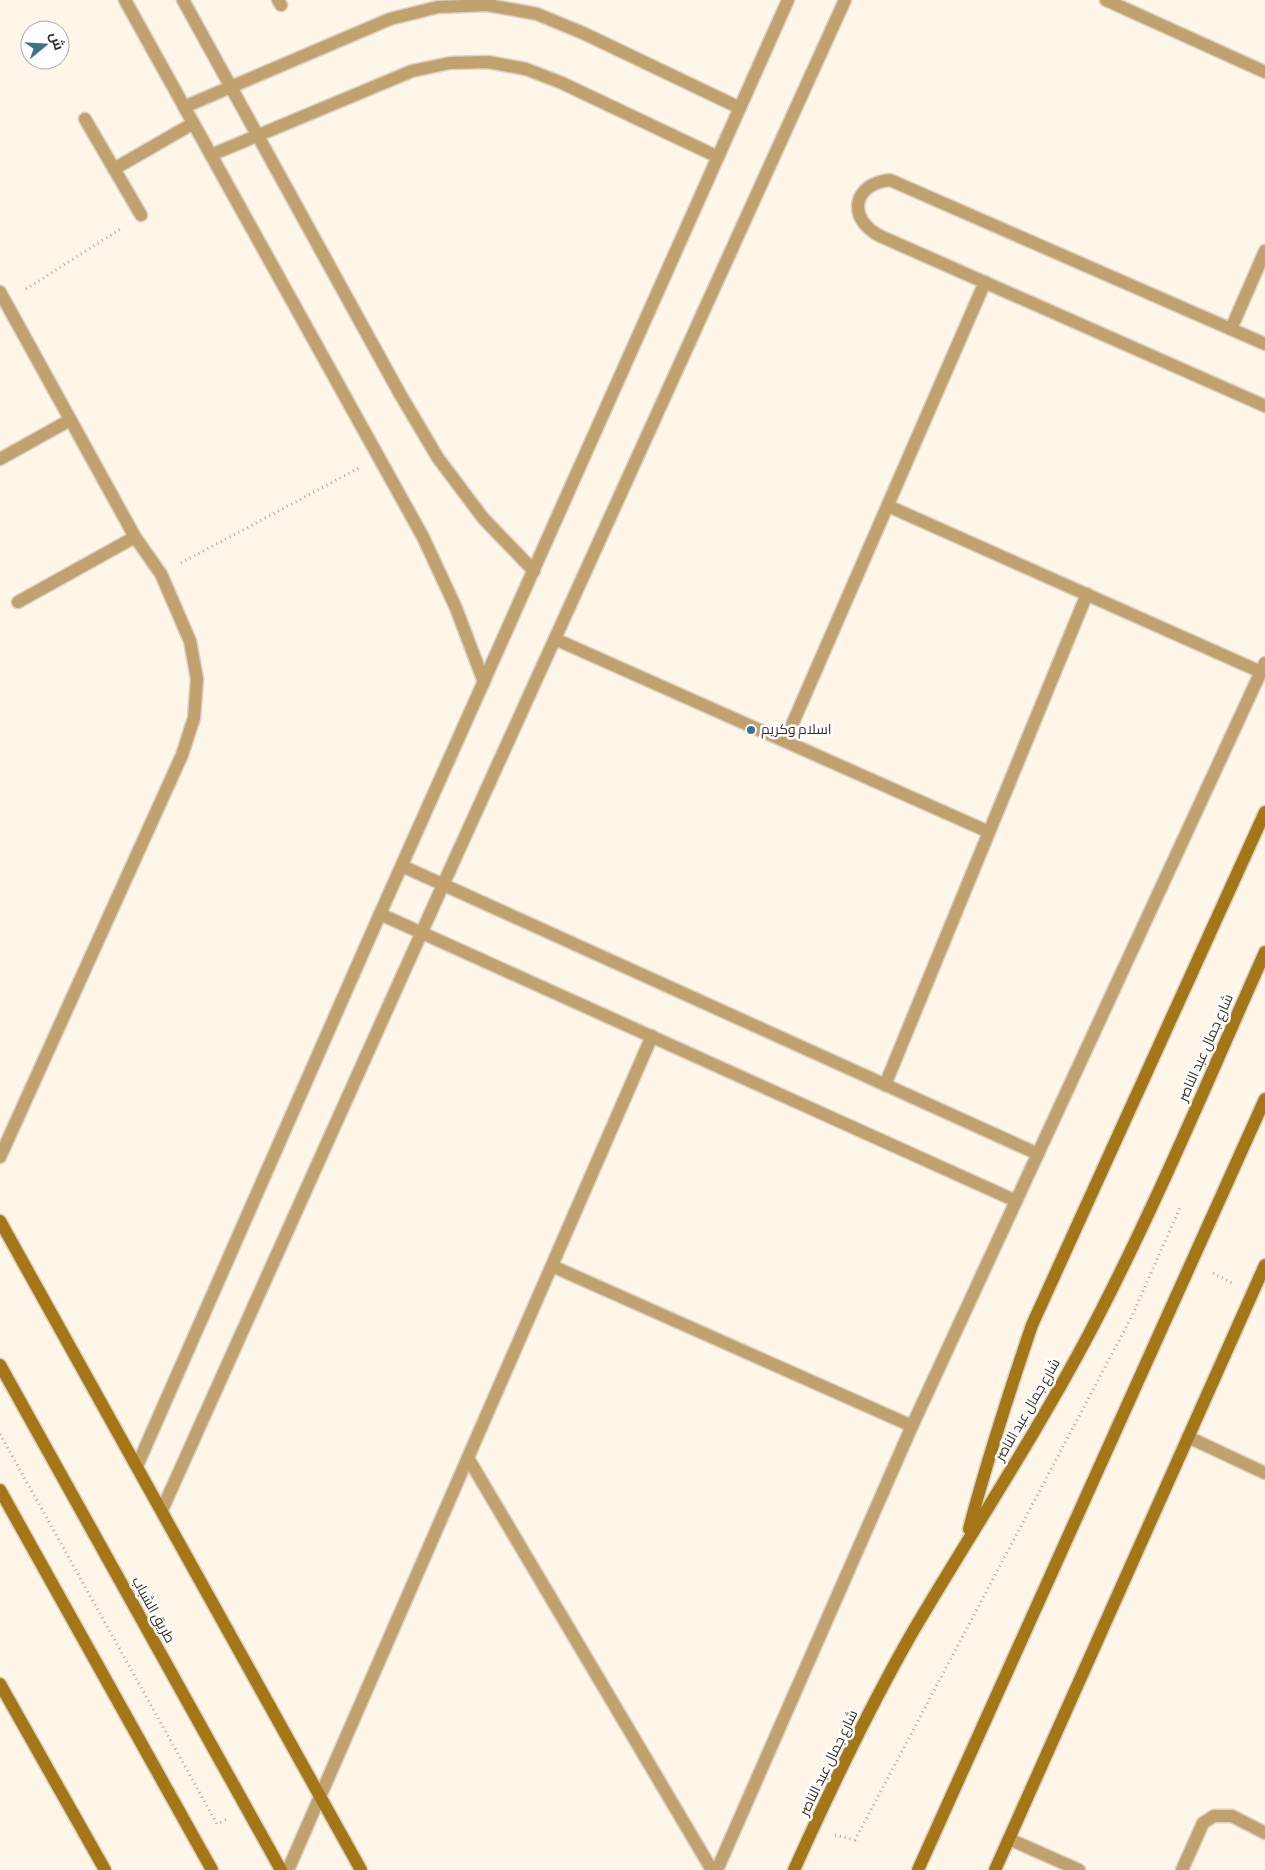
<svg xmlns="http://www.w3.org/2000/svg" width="1265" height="1870" font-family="'Alegreya Sans',Cairo,sans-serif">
  <rect width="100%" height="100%" fill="#fef6e9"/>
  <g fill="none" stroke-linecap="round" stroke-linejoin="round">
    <defs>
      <g id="lane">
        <polyline points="278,0 281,5"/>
        <polyline points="85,119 141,215"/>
        <polyline points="114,169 192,124"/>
        <polyline points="18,602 135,537"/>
        <polyline points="1188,1437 1265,1473"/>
        <polyline points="1009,1839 1079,1870"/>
        <polyline points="1182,1870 1203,1823 1214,1816 1232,1816 1265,1833"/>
      </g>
      <g id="street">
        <polyline points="125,0 423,537 456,608 484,682"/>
        <polyline points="183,0 400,394 438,458 483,518 534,571"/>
        <polyline points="1106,0 1265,72"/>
        <polyline points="184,107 390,19 438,7 488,5 537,14 583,33 740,108"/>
        <polyline points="211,155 412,71 450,63 488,62 526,69 562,83 718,157"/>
        <polyline points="0,292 135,537 161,574 190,641 197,679 194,718 182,755 0,1157"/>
        <polyline points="1231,329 1265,251"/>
        <path d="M1265,344L890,180C852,184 847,219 880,236L1265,406"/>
        <polyline points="0,459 70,420"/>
        <polyline points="888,506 1261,672"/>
        <polyline points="555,639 989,832"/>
        <polyline points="785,741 985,282"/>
        <polyline points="402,866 1038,1154"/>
        <polyline points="380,914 1016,1201"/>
        <polyline points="885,1085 1087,594"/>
        <polyline points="552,1266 912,1426"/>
        <polyline points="468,1458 712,1870"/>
        <polyline points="137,1466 380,914 788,0"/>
        <polyline points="162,1510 443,885 845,0"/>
        <polyline points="288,1870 652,1036"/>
        <polyline points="717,1870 912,1426 1265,663"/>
      </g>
      <g id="secondary">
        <polyline points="0,1221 361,1870"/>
        <polyline points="0,1365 281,1870"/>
        <polyline points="0,1490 212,1870"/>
        <path d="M969,1529C987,1460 1009,1393 1032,1325L1265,812"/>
        <polyline points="0,1684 105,1870"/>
        <path d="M794,1870C830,1790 868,1710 912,1633C971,1533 1035,1436 1089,1334C1154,1210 1208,1080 1265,952"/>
        <polyline points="918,1870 1265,1099"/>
        <polyline points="995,1870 1265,1265"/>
      </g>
    </defs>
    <use href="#lane" stroke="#dad2c5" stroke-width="15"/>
    <use href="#street" stroke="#dad2c5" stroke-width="15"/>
    <use href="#secondary" stroke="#dad2c5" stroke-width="15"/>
    <g stroke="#afa79b" stroke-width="3" stroke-dasharray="1 4" stroke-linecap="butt">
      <polyline points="26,289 122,228"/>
      <polyline points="181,563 359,468"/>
      <polyline points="1213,1273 1232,1283"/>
      <polyline points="0,1434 217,1824 227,1819"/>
      <polyline points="835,1835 855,1840 1132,1316 1181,1205"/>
    </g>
    <use href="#lane" stroke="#c1a16e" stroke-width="12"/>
    <use href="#street" stroke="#c1a16e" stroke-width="12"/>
    <use href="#secondary" stroke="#a57615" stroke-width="12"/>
  </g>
  <circle fill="#39738c" stroke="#fff" stroke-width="2" cx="751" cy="730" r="5"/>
  <g text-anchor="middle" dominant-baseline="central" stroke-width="5" stroke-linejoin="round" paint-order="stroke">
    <g font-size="14" fill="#372f23" stroke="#fff" text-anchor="start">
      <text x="761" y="730">اسلام وكريم</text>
    </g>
    <g font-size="14" fill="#372f23" stroke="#fff">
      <text transform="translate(1206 1048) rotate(-66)">شارع جمال عبد الناصر</text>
      <text transform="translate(1028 1410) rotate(-60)">شارع جمال عبد الناصر</text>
      <text transform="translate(153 1610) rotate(61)">طريق الشباب</text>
      <text transform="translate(829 1763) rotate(-64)">شارع جمال عبد الناصر</text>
    </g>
  </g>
  <g transform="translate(45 45) rotate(72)"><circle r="24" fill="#ffffff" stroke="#afaca7"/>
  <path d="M0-4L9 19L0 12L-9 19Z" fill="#39738c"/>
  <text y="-8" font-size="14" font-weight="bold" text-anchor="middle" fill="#372f23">ش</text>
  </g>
</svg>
